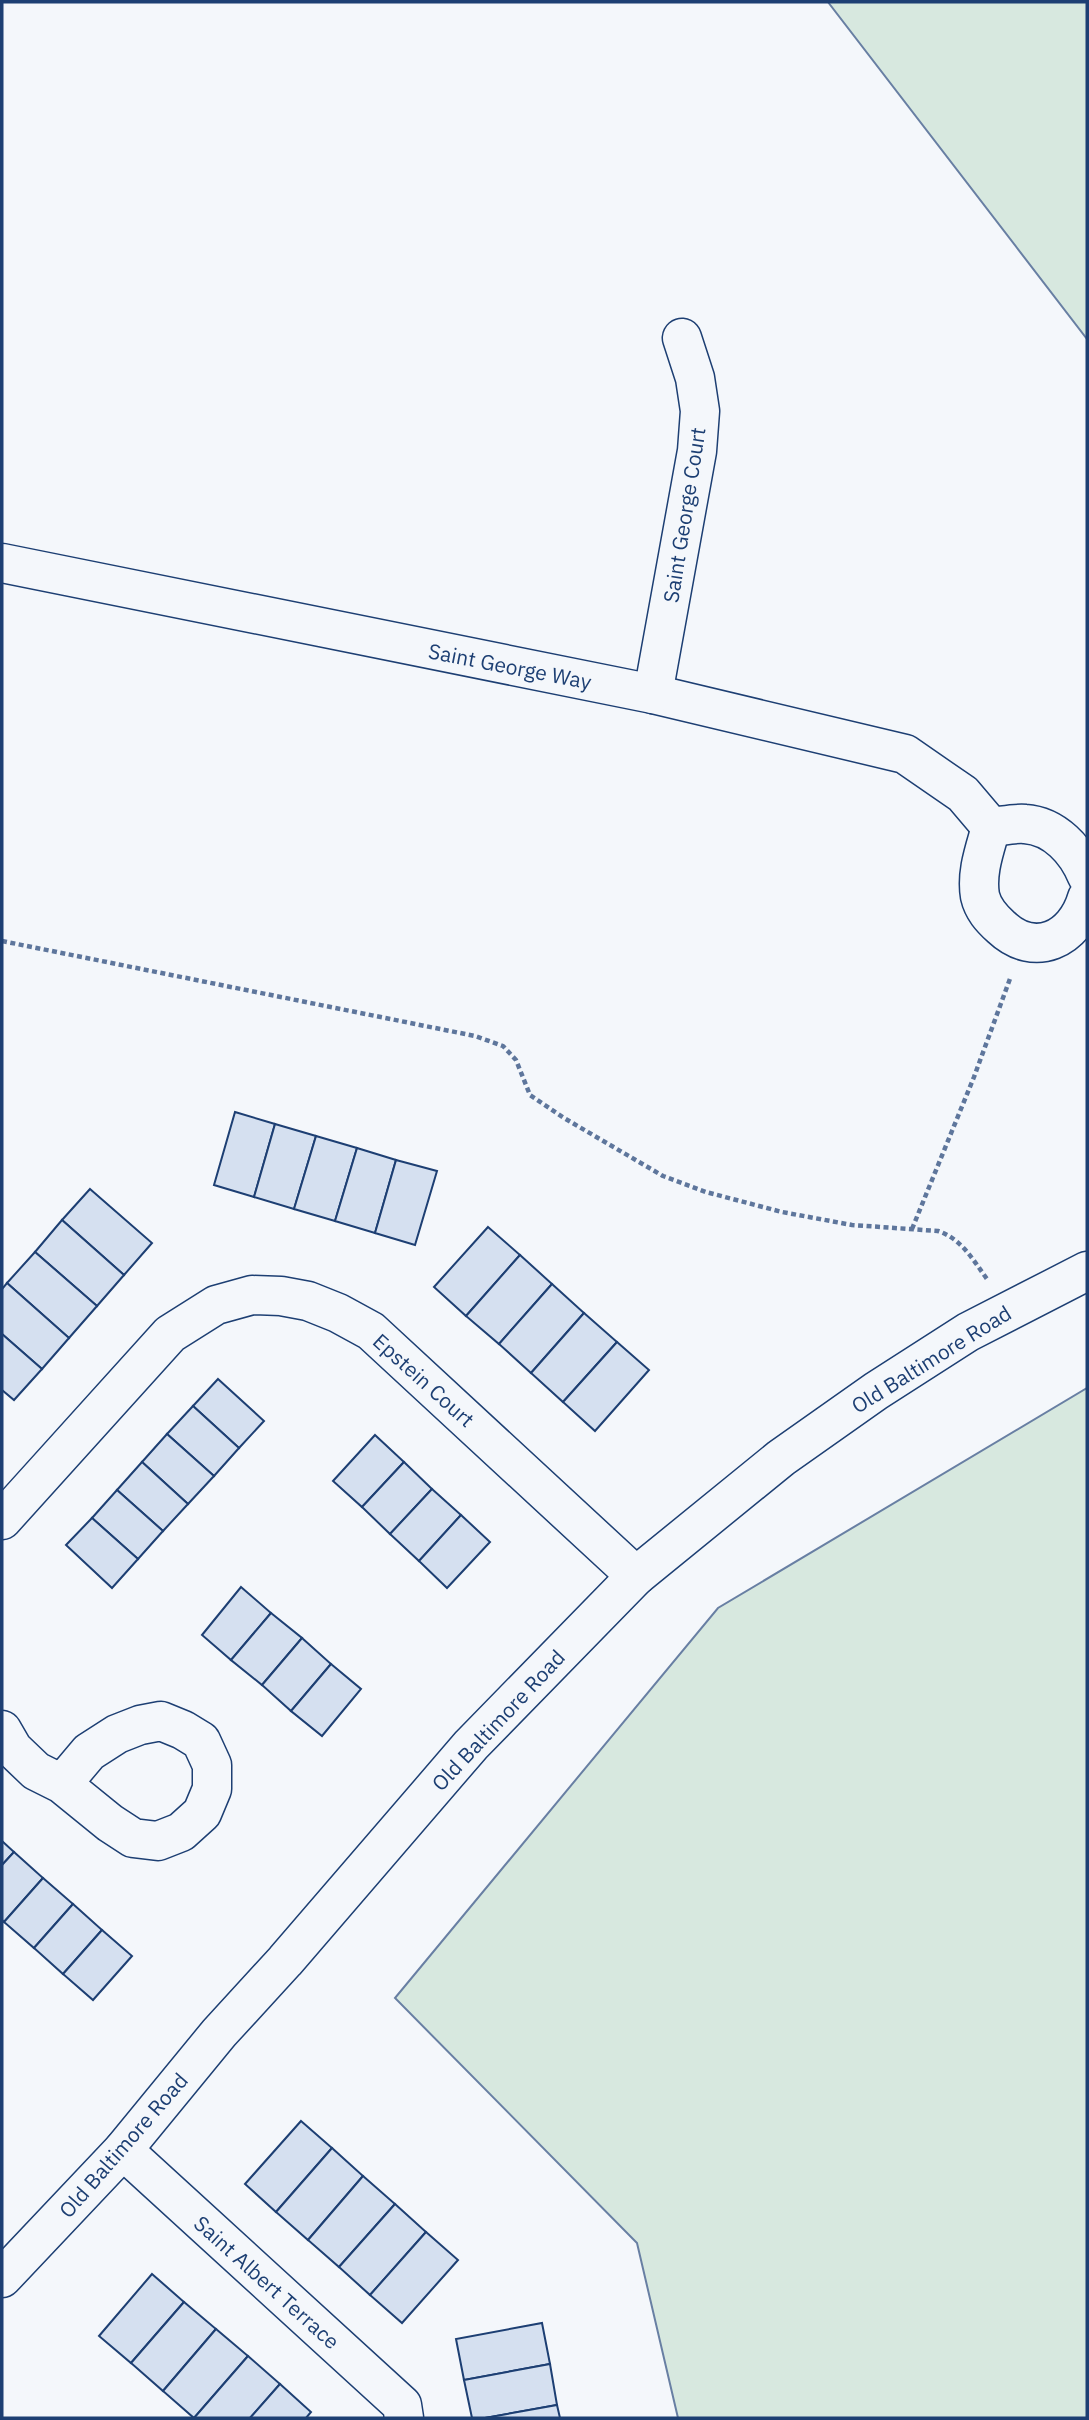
<svg xmlns="http://www.w3.org/2000/svg" width="1089" height="2420" font-family="'IBM Plex Sans',sans-serif">
  <rect width="100%" height="100%" fill="#f4f7fb"/>
  <g fill="#d7e8df" stroke="#687fa3" stroke-width="2">
    <polygon points="828,2 1087,2 1087,339"/>
    <polygon points="1087,1388 1087,2418 678,2418 637,2243 395,1998 718,1608"/>
  </g>
  <g fill="#d5e0f0" stroke="#1d3f73" stroke-width="2">
    <polygon points="235,1112 275,1124 254,1197 214,1185"/>
    <polygon points="275,1124 316,1136 294,1209 254,1197"/>
    <polygon points="316,1136 357,1148 335,1221 294,1209"/>
    <polygon points="357,1148 396,1160 375,1233 335,1221"/>
    <polygon points="396,1160 437,1171 415,1245 375,1233"/>
    <polygon points="90,1189 152,1243 124,1275 62,1220"/>
    <polygon points="62,1220 124,1275 97,1306 35,1252"/>
    <polygon points="488,1227 520,1255 466,1316 434,1287"/>
    <polygon points="35,1252 97,1306 69,1338 7,1283"/>
    <polygon points="520,1255 552,1284 499,1344 466,1316"/>
    <polygon points="7,1283 69,1338 42,1369 2,1334 2,1289"/>
    <polygon points="552,1284 584,1313 531,1373 499,1344"/>
    <polygon points="584,1313 617,1342 563,1402 531,1373"/>
    <polygon points="2,1334 42,1369 14,1400 2,1390"/>
    <polygon points="617,1342 649,1370 595,1431 563,1402"/>
    <polygon points="218,1379 264,1421 239,1448 193,1406"/>
    <polygon points="193,1406 239,1448 214,1476 167,1434"/>
    <polygon points="167,1434 214,1476 188,1504 142,1462"/>
    <polygon points="375,1435 404,1462 362,1507 333,1481"/>
    <polygon points="142,1462 188,1504 163,1531 117,1490"/>
    <polygon points="404,1462 432,1489 390,1534 362,1507"/>
    <polygon points="432,1489 461,1515 419,1561 390,1534"/>
    <polygon points="117,1490 163,1531 138,1559 92,1518"/>
    <polygon points="461,1515 490,1542 447,1588 419,1561"/>
    <polygon points="92,1518 138,1559 112,1588 66,1545"/>
    <polygon points="241,1587 271,1613 231,1660 202,1635"/>
    <polygon points="271,1613 302,1638 262,1685 231,1660"/>
    <polygon points="302,1638 331,1664 291,1711 262,1685"/>
    <polygon points="331,1664 361,1689 322,1736 291,1711"/>
    <polygon points="2,1841 14,1852 2,1865"/>
    <polygon points="14,1852 43,1878 4,1922 2,1920 2,1865"/>
    <polygon points="43,1878 73,1904 34,1948 4,1922"/>
    <polygon points="73,1904 102,1930 63,1974 34,1948"/>
    <polygon points="102,1930 132,1956 93,2000 63,1974"/>
    <polygon points="301,2121 332,2148 276,2212 245,2184"/>
    <polygon points="332,2148 363,2176 308,2240 276,2212"/>
    <polygon points="363,2176 395,2204 339,2267 308,2240"/>
    <polygon points="395,2204 426,2232 370,2295 339,2267"/>
    <polygon points="426,2232 458,2260 402,2323 370,2295"/>
    <polygon points="152,2274 184,2302 131,2363 99,2336"/>
    <polygon points="184,2302 216,2329 163,2391 131,2363"/>
    <polygon points="542,2323 550,2364 464,2380 456,2339"/>
    <polygon points="216,2329 248,2356 194,2418 163,2391"/>
    <polygon points="248,2356 280,2384 250,2418 194,2418"/>
    <polygon points="550,2364 557,2405 485,2418 472,2418 464,2380"/>
    <polygon points="280,2384 311,2412 306,2418 250,2418"/>
    <polygon points="557,2405 560,2418 485,2418"/>
  </g>
  <g fill="none" stroke-linecap="round" stroke-linejoin="round">
    <defs>
      <g id="minor">
        <polyline points="2,563 653,694 905,754 963,794 991,827"/>
        <polyline points="653,694 697,451 700,411 695,378 682,338"/>
        <path d="M991,827C985,849 976,872 980,896C983,909 991,918 1001,927C1035,959 1075,939 1087,898"/>
        <path d="M991,827C1002,826 1015,823 1025,824C1055,826 1077,851 1087,876"/>
        <polyline points="2,1520 170,1334 216,1305 252,1295 281,1296 308,1301 338,1313 371,1331 636,1576"/>
        <polyline points="2,1730 13,1749 36,1771 62,1784 110,1823 133,1838 158,1841 181,1832 202,1813 212,1789 212,1765 201,1741 183,1730 161,1721 140,1725 117,1734 89,1752 62,1784"/>
        <polyline points="123,2150 402,2405 404,2418"/>
        <polyline points="2,2278 123,2150 219,2033 285,1961 471,1745 636,1576 781,1458 876,1391 968,1332 1087,1271"/>
      </g>
    </defs>
    <use href="#minor" stroke="#1d3f73" stroke-width="41"/>
    <g stroke="#5e769c" stroke-width="4.5" stroke-dasharray="5 3.5" stroke-linecap="butt">
      <path d="M2,941L475,1036L503,1046L516,1060L530,1095L564,1118L663,1176L706,1192L782,1212L852,1225L938,1231C962,1239 973,1260 987,1279"/>
      <polyline points="912,1229 974,1077 1011,976"/>
    </g>
    <use href="#minor" stroke="#f4f7fb" stroke-width="38"/>
  </g>
  <g text-anchor="middle" dominant-baseline="central" stroke-width="5" stroke-linejoin="round" paint-order="stroke">
    <g font-size="21" fill="#1d3f73" stroke="#f4f7fb">
      <text transform="translate(684 515) rotate(-81)">Saint George Court</text>
      <text transform="translate(510 666) rotate(11)">Saint George Way</text>
      <text transform="translate(931 1359) rotate(-32)">Old Baltimore Road</text>
      <text transform="translate(424 1380) rotate(42)">Epstein Court</text>
      <text transform="translate(498 1720) rotate(-47)">Old Baltimore Road</text>
      <text transform="translate(123 2145) rotate(-49)">Old Baltimore Road</text>
      <text transform="translate(267 2282) rotate(42)">Saint Albert Terrace</text>
    </g>
  </g>
  <rect width="1089" height="2420" fill="none" stroke="#1d3f73" stroke-width="7"/>
</svg>
